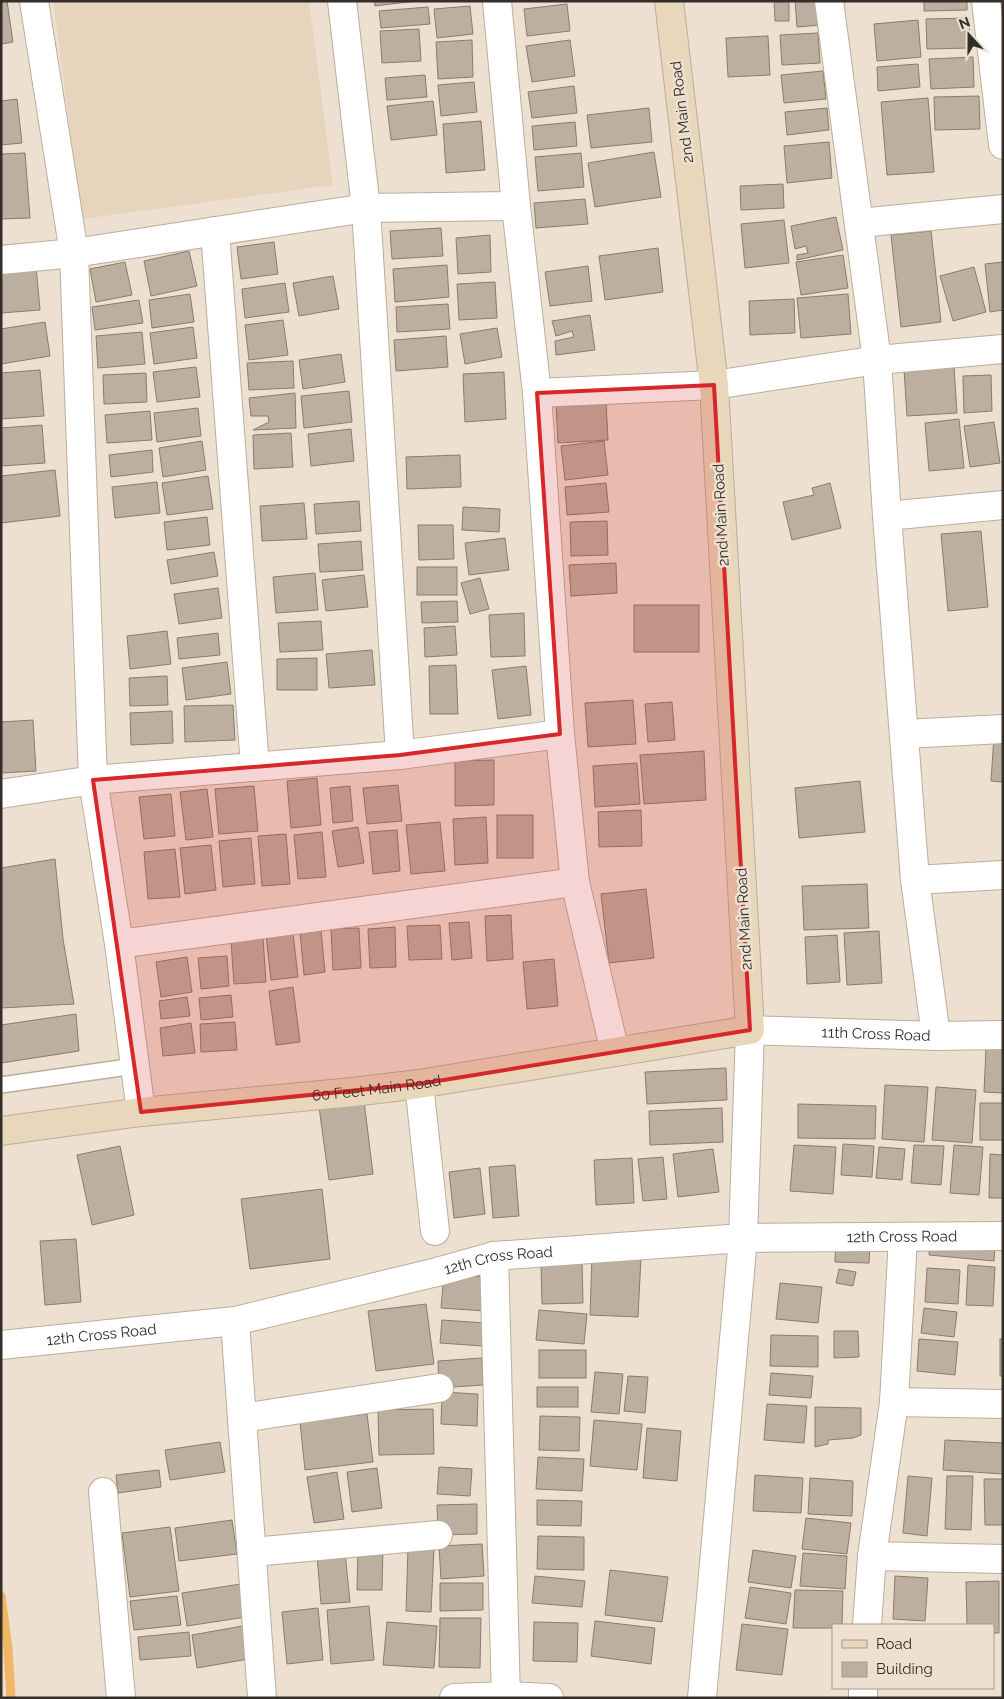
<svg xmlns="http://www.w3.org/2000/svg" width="1004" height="1699" font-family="Raleway,sans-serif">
  <rect width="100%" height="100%" fill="#ede0d0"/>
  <polygon fill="#e6d4bd" points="53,1 309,1 333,185 82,219"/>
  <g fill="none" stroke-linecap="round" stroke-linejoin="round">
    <polyline stroke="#f0b565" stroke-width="9" points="1,1596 8,1649 11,1698"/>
  </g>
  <g fill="#bcaf9f" stroke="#887c6d">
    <polygon points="1,1 7,1 13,42 1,44"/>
    <polygon points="374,1 416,1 375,6"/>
    <polygon points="774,1 789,1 789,21 775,21"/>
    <polygon points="795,1 820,1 822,25 797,27"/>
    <polygon points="924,1 967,1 967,10 924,11"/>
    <polygon points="567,4 570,31 527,36 524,9"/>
    <polygon points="470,6 473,34 437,38 434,9"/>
    <polygon points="428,7 430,24 381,28 379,11"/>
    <polygon points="969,18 970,48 927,49 926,19"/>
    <polygon points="918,20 921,57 877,61 874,24"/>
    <polygon points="419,29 421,61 382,63 380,31"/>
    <polygon points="818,33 820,63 782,65 780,35"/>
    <polygon points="768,36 770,75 728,77 726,38"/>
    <polygon points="472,40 473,77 438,79 436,42"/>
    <polygon points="570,40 575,76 532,82 526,46"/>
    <polygon points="973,57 974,87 931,89 929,59"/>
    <polygon points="918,64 920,87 878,91 877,67"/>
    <polygon points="823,71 826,99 784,103 781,75"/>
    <polygon points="425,75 427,97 387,100 385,78"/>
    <polygon points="474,82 477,112 441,116 438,85"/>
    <polygon points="574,86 577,113 532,118 528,92"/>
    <polygon points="979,96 980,129 935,130 934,97"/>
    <polygon points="928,98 934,172 887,175 881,102"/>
    <polygon points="17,99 22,143 1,145 1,101"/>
    <polygon points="433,101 437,135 391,140 387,106"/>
    <polygon points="649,108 652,142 591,148 587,115"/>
    <polygon points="827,108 829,130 787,135 785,112"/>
    <polygon points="481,121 485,170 446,173 443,124"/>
    <polygon points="575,122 577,146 534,150 532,126"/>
    <polygon points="829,142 832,178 787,183 784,146"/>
    <polygon points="654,152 661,197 595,207 588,163"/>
    <polygon points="25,153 30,218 1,219 1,154"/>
    <polygon points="581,153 584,187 538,191 535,157"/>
    <polygon points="783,184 784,208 741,210 740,186"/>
    <polygon points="585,199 588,224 536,228 534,203"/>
    <polygon points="836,217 843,250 797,260 797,255 808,253 806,246 795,249 791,226"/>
    <polygon points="784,220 789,263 745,268 741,224"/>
    <polygon points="441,228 443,256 392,259 390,231"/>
    <polygon points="931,231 941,322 901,327 891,235"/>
    <polygon points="490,235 491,272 458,274 456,238"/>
    <polygon points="274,242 278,274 241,279 237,247"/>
    <polygon points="658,248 663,292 605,300 599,256"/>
    <polygon points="189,251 197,286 151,296 144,261"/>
    <polygon points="843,255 848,288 801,295 796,262"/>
    <polygon points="125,262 132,295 96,302 90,269"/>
    <polygon points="1003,262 1003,310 990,312 985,264"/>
    <polygon points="447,265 449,297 395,302 393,269"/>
    <polygon points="36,266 40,310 1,313 1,269"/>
    <polygon points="588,266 592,301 550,306 545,272"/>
    <polygon points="974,267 986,312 953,321 940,276"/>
    <polygon points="333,276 339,309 299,316 293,283"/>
    <polygon points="495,282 497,318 459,320 457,284"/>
    <polygon points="285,283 289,312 245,318 242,289"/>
    <polygon points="190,294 194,322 152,328 149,300"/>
    <polygon points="848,294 851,334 801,338 797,298"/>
    <polygon points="794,299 795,333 750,335 749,301"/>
    <polygon points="139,300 143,323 95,330 92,307"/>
    <polygon points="448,304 450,329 397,332 396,307"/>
    <polygon points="590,315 595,350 556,355 555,341 574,337 572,331 556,336 552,321"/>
    <polygon points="283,320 288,355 249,360 245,325"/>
    <polygon points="45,322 50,356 1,364 1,329"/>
    <polygon points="193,327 197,358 154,364 150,333"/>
    <polygon points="497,328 502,357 465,364 460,334"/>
    <polygon points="142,332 145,364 98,368 96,336"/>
    <polygon points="446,336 448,367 396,371 394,340"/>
    <polygon points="341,354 345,382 303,389 299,360"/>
    <polygon points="293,361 294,388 249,390 247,363"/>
    <polygon points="196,367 200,397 157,402 153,372"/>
    <polygon points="954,367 957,413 907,416 904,370"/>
    <polygon points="40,370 44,416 1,419 1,373"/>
    <polygon points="504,372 506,419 465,422 463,374"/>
    <polygon points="146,373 147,402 104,404 103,375"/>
    <polygon points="991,375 992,411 964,413 963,376"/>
    <polygon points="349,391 352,422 304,428 301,396"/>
    <polygon points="295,393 296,428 253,430 269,422 268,416 251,416 249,398"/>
    <polygon points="606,402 608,440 558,443 556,405"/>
    <polygon points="198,408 201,436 157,442 154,413"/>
    <polygon points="150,411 152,440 107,443 105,415"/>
    <polygon points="959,419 964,468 929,471 925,423"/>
    <polygon points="994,422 1000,463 970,467 964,426"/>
    <polygon points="42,425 45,463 1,466 1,428"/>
    <polygon points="351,429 354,461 311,466 308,434"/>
    <polygon points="291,433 293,467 254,469 253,435"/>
    <polygon points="202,441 206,470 163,477 159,448"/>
    <polygon points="604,441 608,475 565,480 561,446"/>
    <polygon points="152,450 153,472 111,477 109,455"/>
    <polygon points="460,455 461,487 407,489 406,457"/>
    <polygon points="55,470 60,516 1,523 1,476"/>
    <polygon points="208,476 213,509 167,515 162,483"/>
    <polygon points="157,482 160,513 115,518 112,487"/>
    <polygon points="606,483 609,512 567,515 565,487"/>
    <polygon points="830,483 841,528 792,540 783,502 814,495 812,488"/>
    <polygon points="359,501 361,531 316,534 314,504"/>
    <polygon points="304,503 307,539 262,541 260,506"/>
    <polygon points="463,507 500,509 499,532 462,530"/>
    <polygon points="207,517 210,545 167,550 164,522"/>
    <polygon points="607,521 608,555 571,556 570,522"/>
    <polygon points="418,525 453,525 454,559 419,560"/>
    <polygon points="981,531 988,607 948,611 941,534"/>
    <polygon points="505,538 509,570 469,575 465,543"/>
    <polygon points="361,541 363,570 320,572 318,544"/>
    <polygon points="214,552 218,576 171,584 167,560"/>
    <polygon points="616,563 617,593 571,596 569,565"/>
    <rect x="417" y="567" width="40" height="28"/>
    <polygon points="315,573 318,610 276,613 273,577"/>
    <polygon points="364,575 368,607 326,611 322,580"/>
    <polygon points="480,578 489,609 470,614 461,583"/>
    <polygon points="218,588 222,618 179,624 174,594"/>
    <polygon points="457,601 458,622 422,623 421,602"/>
    <rect x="634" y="605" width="65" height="47"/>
    <polygon points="524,613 525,656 491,657 489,615"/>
    <polygon points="321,621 323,650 280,652 278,623"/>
    <polygon points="455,626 457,655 425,657 424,628"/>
    <polygon points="167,631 171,664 130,669 127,636"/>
    <polygon points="218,633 220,655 179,659 177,638"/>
    <polygon points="372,650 375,685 329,688 326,654"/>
    <polygon points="317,658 317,690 277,690 277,659"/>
    <polygon points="227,662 231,694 186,700 182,668"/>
    <polygon points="456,665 458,714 430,714 429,666"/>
    <polygon points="526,666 531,715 498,719 492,670"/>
    <polygon points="167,676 168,705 130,706 129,678"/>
    <polygon points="633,700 636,744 588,747 585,703"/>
    <polygon points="672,702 675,740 648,742 645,704"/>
    <polygon points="233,705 235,740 185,742 184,706"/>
    <polygon points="172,711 173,743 131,745 130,713"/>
    <polygon points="33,720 36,771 1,773 1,722"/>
    <polygon points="994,736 1003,737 1003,782 991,781"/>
    <polygon points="704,751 706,800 644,804 640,755"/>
    <polygon points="494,760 494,805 455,806 455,761"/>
    <polygon points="637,763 640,804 595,807 593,766"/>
    <polygon points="317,778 321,825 291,828 287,781"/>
    <polygon points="860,781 865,832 799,838 795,788"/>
    <polygon points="398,785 402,821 367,824 363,788"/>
    <polygon points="254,786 258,831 219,834 215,789"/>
    <polygon points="350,786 353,821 333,823 330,788"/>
    <polygon points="207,789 213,837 186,840 180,792"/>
    <polygon points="171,794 175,836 144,839 139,797"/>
    <polygon points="641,810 642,846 599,847 598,812"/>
    <rect x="497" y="815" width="36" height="43"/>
    <polygon points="486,817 488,863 455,865 453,819"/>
    <polygon points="440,822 445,871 411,874 406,825"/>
    <polygon points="358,827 364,863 338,867 332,831"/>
    <polygon points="397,830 400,871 373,874 369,832"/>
    <polygon points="322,832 326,877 298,879 294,835"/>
    <polygon points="286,834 290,884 262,886 258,836"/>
    <polygon points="251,838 255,884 223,887 219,841"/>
    <polygon points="211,845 216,890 185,894 180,848"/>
    <polygon points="175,849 180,897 148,899 144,852"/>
    <polygon points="55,859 63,939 74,1004 1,1008 1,868"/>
    <polygon points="867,884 869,928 804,930 802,886"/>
    <polygon points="646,889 654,958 609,963 601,894"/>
    <polygon points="511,915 513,959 487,961 485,916"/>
    <polygon points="469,922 472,958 452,960 449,923"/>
    <polygon points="440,925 442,959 409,960 407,926"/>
    <polygon points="395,927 396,967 370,968 368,929"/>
    <polygon points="359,928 361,968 333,970 331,929"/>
    <polygon points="321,930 325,972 304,975 300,932"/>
    <polygon points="879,931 882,983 847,985 844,933"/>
    <polygon points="293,933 298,977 271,980 266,935"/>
    <polygon points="837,935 840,982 807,984 805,937"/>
    <polygon points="263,938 266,982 234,984 231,941"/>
    <polygon points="227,956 229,986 201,989 198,958"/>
    <polygon points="187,957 192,992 161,997 156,962"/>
    <polygon points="554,959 558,1006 527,1009 523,962"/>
    <polygon points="293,987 300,1042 276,1045 269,991"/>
    <polygon points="231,995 233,1017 201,1020 199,998"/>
    <polygon points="187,997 190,1016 161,1019 159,1001"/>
    <polygon points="76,1014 79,1051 1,1063 1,1025"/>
    <polygon points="235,1022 237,1050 201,1052 200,1024"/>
    <polygon points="191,1023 195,1053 163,1056 160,1028"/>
    <polygon points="986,1048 1003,1048 1003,1093 984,1092"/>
    <polygon points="726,1068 727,1100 647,1104 645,1072"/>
    <polygon points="885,1085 928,1087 924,1142 882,1139"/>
    <polygon points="936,1087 976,1090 972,1143 932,1140"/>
    <polygon points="364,1101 373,1174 329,1180 319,1107"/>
    <rect x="980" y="1103" width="23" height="37"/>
    <polygon points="798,1104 876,1106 875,1139 798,1138"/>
    <polygon points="722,1108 723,1142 650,1145 649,1111"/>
    <polygon points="843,1144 874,1146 872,1177 841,1175"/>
    <polygon points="794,1145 836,1147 833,1194 790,1191"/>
    <polygon points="914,1145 944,1146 941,1185 911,1183"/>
    <polygon points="954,1145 983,1147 979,1195 950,1193"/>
    <polygon points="120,1146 134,1215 92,1225 77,1155"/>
    <polygon points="879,1147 905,1149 902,1180 876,1178"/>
    <polygon points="713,1149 719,1192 678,1197 673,1154"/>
    <polygon points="990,1154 1003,1155 1003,1198 989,1198"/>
    <polygon points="663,1157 667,1199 643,1201 638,1159"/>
    <polygon points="632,1158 634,1203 596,1205 594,1160"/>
    <polygon points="515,1165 519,1216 493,1218 489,1167"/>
    <polygon points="480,1168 485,1214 454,1218 449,1172"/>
    <polygon points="322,1189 330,1259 250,1269 241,1199"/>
    <polygon points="76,1239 81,1302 45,1305 40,1241"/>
    <polygon points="836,1241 870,1243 869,1263 835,1262"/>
    <polygon points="930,1241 995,1247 994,1261 929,1255"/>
    <polygon points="592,1256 641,1257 638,1317 590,1315"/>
    <polygon points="582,1262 583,1303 542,1304 541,1264"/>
    <polygon points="968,1265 995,1267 993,1306 966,1305"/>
    <polygon points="927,1268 960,1270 958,1304 925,1302"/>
    <polygon points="839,1269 856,1272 853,1286 836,1283"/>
    <polygon points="444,1274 487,1277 485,1311 441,1308"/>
    <polygon points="780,1283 822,1287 818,1323 776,1319"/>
    <polygon points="426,1304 434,1364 376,1371 368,1311"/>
    <polygon points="924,1308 957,1312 954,1337 921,1333"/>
    <polygon points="539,1310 587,1314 584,1344 536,1340"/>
    <polygon points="442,1320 485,1323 483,1346 440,1343"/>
    <polygon points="834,1331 858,1331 859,1357 834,1358"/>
    <polygon points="771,1335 818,1336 818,1367 770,1366"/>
    <polygon points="919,1339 958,1342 955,1375 917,1371"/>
    <rect x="1000" y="1339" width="3" height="37"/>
    <rect x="539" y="1350" width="47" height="28"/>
    <polygon points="482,1358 483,1385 439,1388 438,1361"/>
    <polygon points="595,1372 623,1374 619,1414 591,1412"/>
    <polygon points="771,1373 813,1376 811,1398 769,1395"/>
    <polygon points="628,1376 648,1377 645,1413 624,1411"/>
    <rect x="537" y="1387" width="41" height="20"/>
    <polygon points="442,1392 478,1394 477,1426 441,1424"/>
    <polygon points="767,1404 807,1406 804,1443 764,1440"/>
    <polygon points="815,1407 861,1408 861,1435 853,1438 828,1440 828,1444 815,1447"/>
    <polygon points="433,1409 434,1454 379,1455 378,1410"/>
    <polygon points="367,1414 373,1462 305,1470 300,1422"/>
    <polygon points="540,1416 580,1417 579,1451 539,1450"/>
    <polygon points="594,1420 642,1424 637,1470 590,1466"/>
    <polygon points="647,1428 681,1431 677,1481 643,1478"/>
    <polygon points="945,1440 1003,1443 1003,1474 943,1470"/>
    <polygon points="220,1442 225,1472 170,1480 165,1450"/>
    <polygon points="538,1457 584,1459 582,1491 536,1489"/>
    <polygon points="439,1467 472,1469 470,1496 437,1494"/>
    <polygon points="377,1468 382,1508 352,1512 347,1472"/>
    <polygon points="159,1470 161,1487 118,1493 116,1475"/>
    <polygon points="337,1472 344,1519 314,1523 307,1477"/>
    <polygon points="755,1475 803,1478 801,1513 753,1511"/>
    <polygon points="908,1476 932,1478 927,1536 903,1533"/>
    <polygon points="947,1476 973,1476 971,1530 945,1529"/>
    <polygon points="810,1478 853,1481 852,1516 808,1514"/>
    <polygon points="984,1479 1003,1479 1003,1525 985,1525"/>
    <polygon points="537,1500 582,1501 581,1526 537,1525"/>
    <polygon points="477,1504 477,1534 438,1535 437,1505"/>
    <polygon points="806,1518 851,1523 847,1554 802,1549"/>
    <polygon points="232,1520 237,1554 179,1561 175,1528"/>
    <polygon points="170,1527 179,1591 130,1597 122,1533"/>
    <polygon points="538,1536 584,1537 584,1570 537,1569"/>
    <polygon points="482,1544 484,1576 441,1579 439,1546"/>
    <polygon points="358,1546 383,1547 382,1590 357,1590"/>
    <polygon points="408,1547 434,1548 431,1612 406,1611"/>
    <polygon points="753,1550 796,1556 791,1588 748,1582"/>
    <polygon points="345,1552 350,1602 321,1604 317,1555"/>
    <polygon points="803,1553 847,1556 845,1589 800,1586"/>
    <polygon points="610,1570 668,1577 662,1622 605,1615"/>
    <polygon points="535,1576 585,1581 582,1607 532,1603"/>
    <polygon points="895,1576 928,1578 925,1621 893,1619"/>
    <polygon points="999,1581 999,1633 993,1633 993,1625 967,1625 966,1582"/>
    <polygon points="440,1583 483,1583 483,1610 440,1611"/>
    <polygon points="241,1584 246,1617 187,1626 182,1593"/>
    <polygon points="750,1587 791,1593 786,1624 745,1618"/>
    <polygon points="795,1590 843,1591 842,1625 833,1625 833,1628 793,1628"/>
    <polygon points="177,1596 181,1625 134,1630 130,1601"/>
    <polygon points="369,1606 374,1660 331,1664 327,1610"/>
    <polygon points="318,1608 323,1660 287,1664 282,1612"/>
    <polygon points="440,1618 481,1618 480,1668 439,1667"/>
    <polygon points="595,1621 655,1628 651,1664 591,1656"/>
    <polygon points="387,1622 437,1626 434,1668 383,1665"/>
    <polygon points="534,1622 578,1623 577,1662 533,1661"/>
    <polygon points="742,1624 788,1629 782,1675 736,1670"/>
    <polygon points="248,1625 254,1658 197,1668 192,1635"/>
    <polygon points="189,1632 191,1656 140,1660 138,1637"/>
  </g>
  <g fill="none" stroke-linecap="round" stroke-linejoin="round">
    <defs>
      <polyline id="lane" points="1,1085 135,1066"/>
      <g id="street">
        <polyline points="34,1 74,253 93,780 119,944 141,1112"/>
        <polyline points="342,1 366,208 400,755"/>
        <polyline points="497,1 516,206 537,393 560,734 575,882 615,1052"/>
        <polyline points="829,1 877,360 887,516 1003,505"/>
        <polyline points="986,1 1003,145"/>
        <polyline points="859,223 1003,209"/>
        <polyline points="215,231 255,767"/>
        <polyline points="1,260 74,253 366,208 516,206"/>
        <polyline points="537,393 714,385 877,360 1003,349"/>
        <polyline points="887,516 915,880 936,1036"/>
        <polyline points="904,734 1003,729"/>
        <polyline points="1,794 93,780 400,755 560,734"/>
        <polyline points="915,880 1003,875"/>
        <polyline points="119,944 575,882"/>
        <polyline points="419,1084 435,1231"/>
        <polyline points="494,1256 506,1698"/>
        <polyline points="235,1321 262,1698"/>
        <path id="s1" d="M1,1345L235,1321L437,1272L494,1256L743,1238L1003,1236"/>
        <polyline points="894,1402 1003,1404"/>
        <polyline points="242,1418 439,1388"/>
        <polyline points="103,1492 121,1698"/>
        <polyline points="252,1552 438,1535"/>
        <polyline points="872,1556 1003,1559"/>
        <polyline points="867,1625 872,1556 894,1402 903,1237"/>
        <polyline points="454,1698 506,1696 549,1698"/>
        <path id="s2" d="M702,1698L743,1238L750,1030L936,1036L1003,1035"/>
        <polyline points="863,1698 863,1688"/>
      </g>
      <g id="secondary">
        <path id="s3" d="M1,1131L141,1112L353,1092L419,1084L750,1030L714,385L669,1"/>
      </g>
    </defs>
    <use href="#lane" stroke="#baad9d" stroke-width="18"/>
    <use href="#street" stroke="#baad9d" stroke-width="30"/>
    <use href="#secondary" stroke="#baad9d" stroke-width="30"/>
    <use href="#lane" stroke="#fff" stroke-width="15"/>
    <use href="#street" stroke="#fff" stroke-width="28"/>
    <use href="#secondary" stroke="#e8d7bb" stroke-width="28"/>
  </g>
  <path fill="#d62828" fill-opacity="0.2" stroke="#d62828" stroke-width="4" stroke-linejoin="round" d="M714,385L750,1030L419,1084L141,1112L93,780L400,755L560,734L537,393Z"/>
  <g text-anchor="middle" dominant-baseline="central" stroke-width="5" stroke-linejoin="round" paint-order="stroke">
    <g font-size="15" fill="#332e28" stroke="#ede0d0">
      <text transform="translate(682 112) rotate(-97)">2nd Main Road</text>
      <text transform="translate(721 515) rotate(-93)">2nd Main Road</text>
      <text transform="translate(744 919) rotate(-93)">2nd Main Road</text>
      <text stroke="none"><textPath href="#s2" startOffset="796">11th Cross Road</textPath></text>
      <text stroke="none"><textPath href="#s3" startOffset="378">60 Feet Main Road</textPath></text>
      <text stroke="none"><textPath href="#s1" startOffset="911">12th Cross Road</textPath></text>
      <text stroke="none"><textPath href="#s1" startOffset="506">12th Cross Road</textPath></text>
      <text stroke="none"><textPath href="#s1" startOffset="101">12th Cross Road</textPath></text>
    </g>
  </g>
  <rect width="1004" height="1699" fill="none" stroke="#332e28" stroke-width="5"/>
  <rect x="832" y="1624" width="162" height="65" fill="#ede0d0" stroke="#a3998d"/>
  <rect x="842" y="1640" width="25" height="8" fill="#e8d7bb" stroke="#a3998d"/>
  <text x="876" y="1649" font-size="15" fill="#332e28">Road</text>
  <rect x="842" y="1662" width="25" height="15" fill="#bcaf9f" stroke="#a3998d"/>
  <text x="876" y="1674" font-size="15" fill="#332e28">Building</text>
  <g transform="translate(969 35) rotate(339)" stroke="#ede0d0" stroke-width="4" paint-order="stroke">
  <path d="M0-4L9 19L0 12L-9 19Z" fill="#332e28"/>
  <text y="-8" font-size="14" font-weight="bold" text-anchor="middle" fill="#332e28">N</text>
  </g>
</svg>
